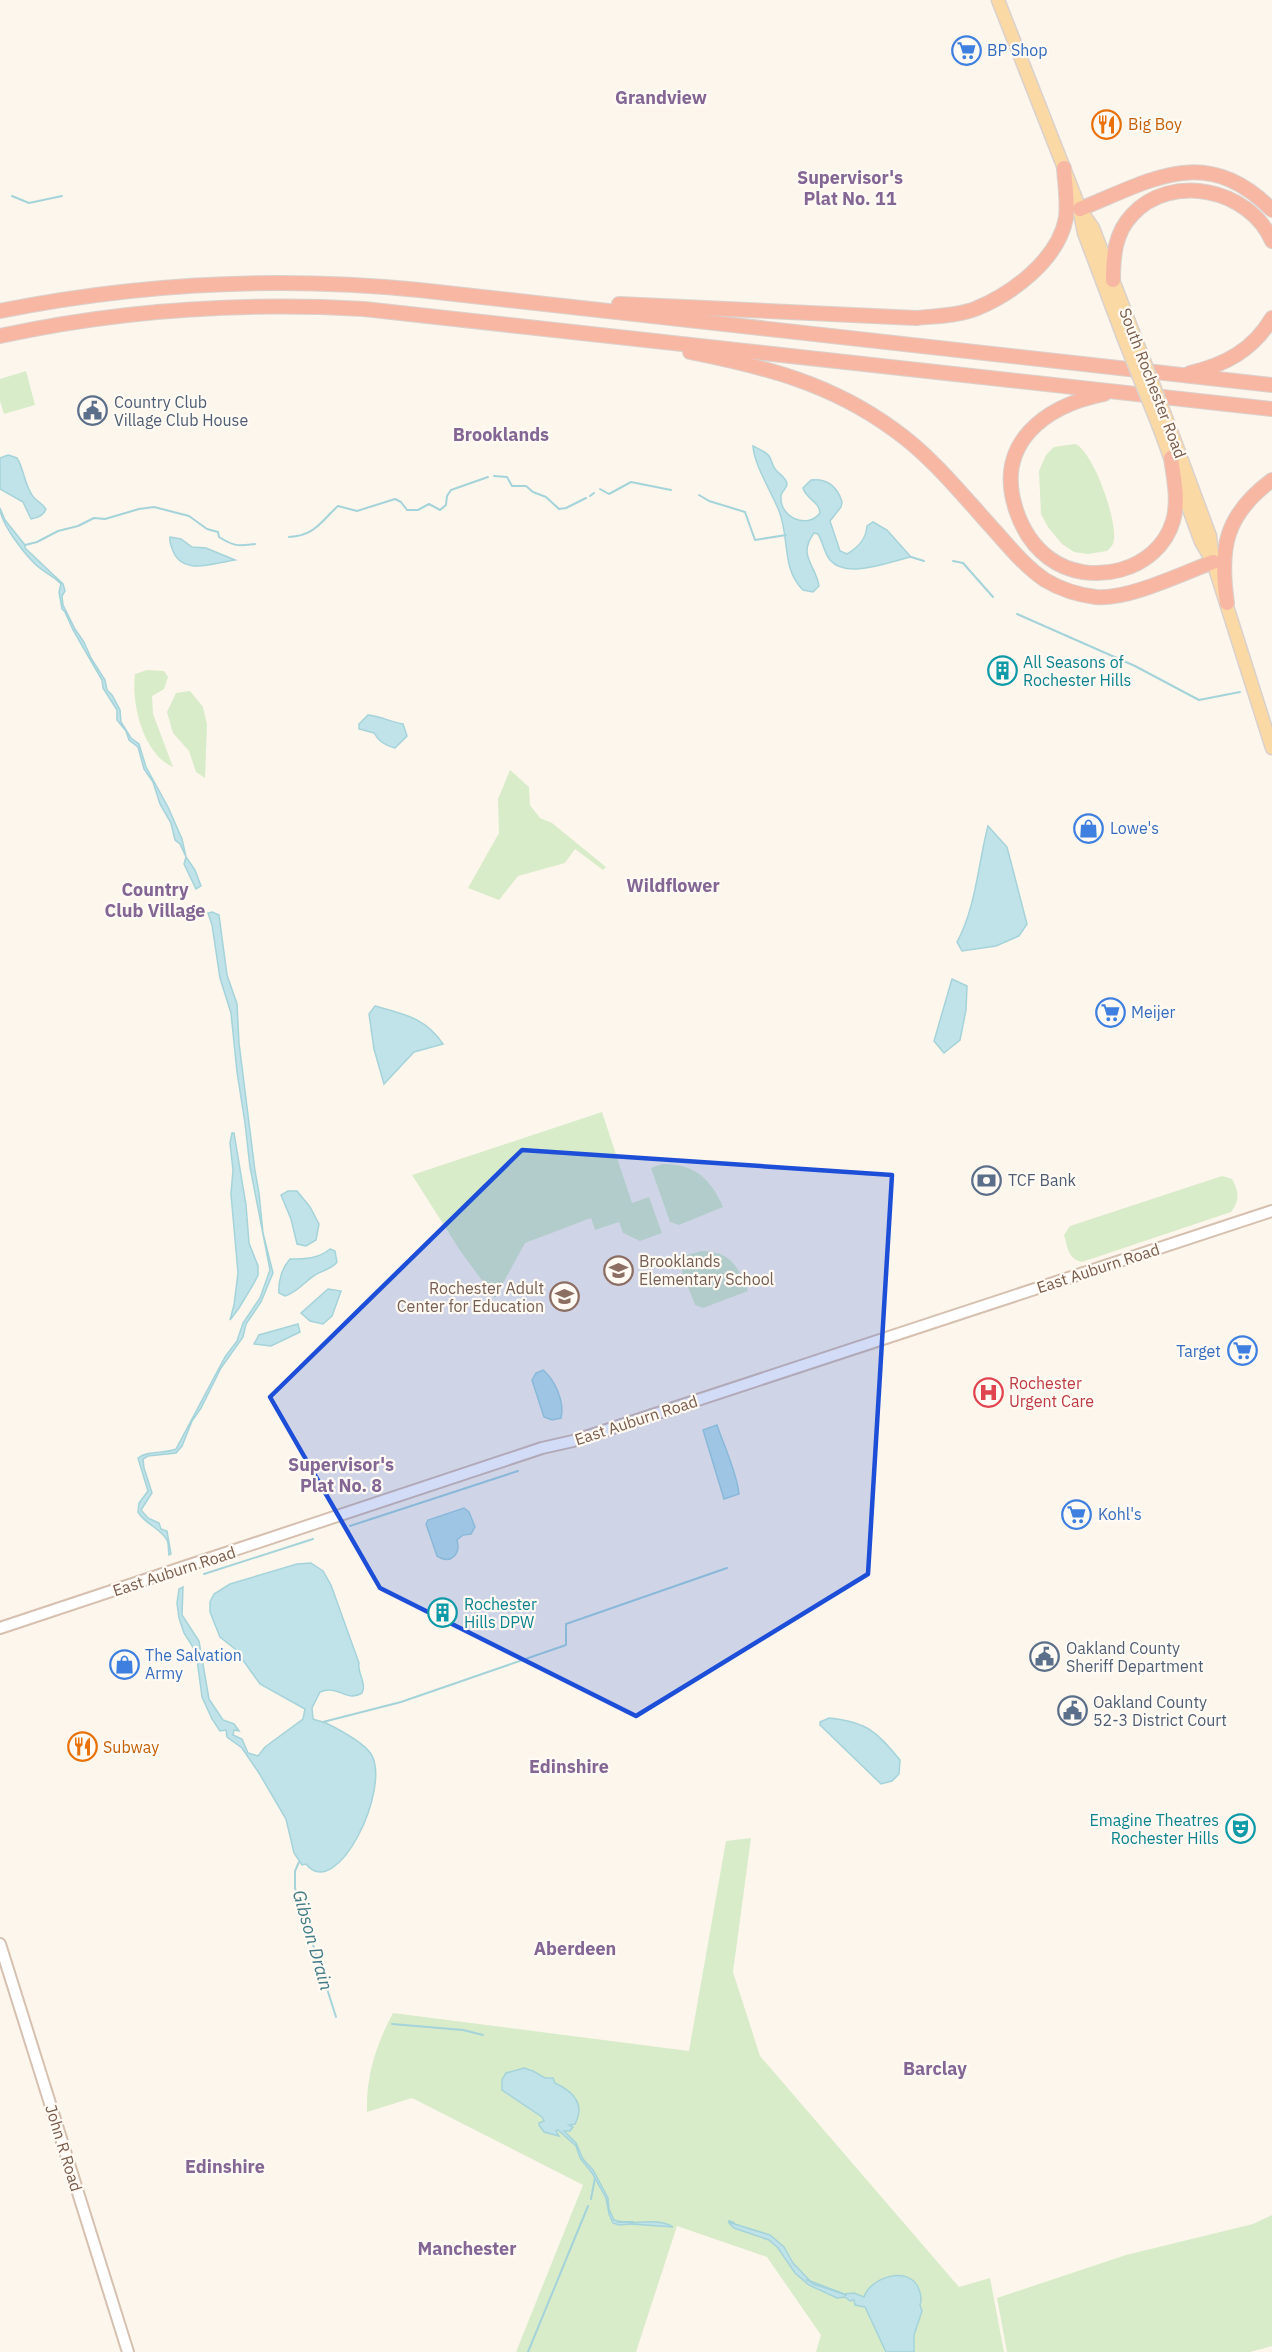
<svg xmlns="http://www.w3.org/2000/svg" width="1272" height="2352" font-family="'IBM Plex Sans',sans-serif">
  <rect width="100%" height="100%" fill="#fdf6ec"/>
  <g fill="#d8ecc9">
    <polygon points="26,371 35,405 4,414 0,401 0,379"/>
    <path d="M1075,444C1093,450 1120,526 1113,544C1111,547 1109,549 1107,551L1088,554L1074,552L1062,544L1048,527L1041,514L1039,471L1046,455L1054,447Z"/>
    <path d="M147,670L164,671L168,677L164,689L152,696L153,714L173,767C143,754 131,703 135,674Z"/>
    <polygon points="190,691 203,707 207,725 205,778 196,772 189,751 173,733 167,712 176,693"/>
    <polygon points="510,770 529,787 530,805 540,818 552,823 606,867 603,870 575,849 565,863 518,876 499,900 468,888 499,833 498,799"/>
    <polygon points="602,1112 632,1203 649,1197 662,1233 640,1241 623,1233 619,1222 595,1230 591,1218 525,1243 495,1298 461,1252 412,1175"/>
    <path d="M662,1164C694,1163 711,1179 723,1207L679,1225L670,1222L651,1168Z"/>
    <path d="M1222,1176L1232,1179C1239,1191 1240,1201 1231,1212L1082,1262C1068,1259 1068,1248 1064,1235L1070,1226Z"/>
    <path d="M701,1251C730,1251 738,1266 748,1291L703,1308L695,1305L677,1258Z"/>
    <path d="M751,1838L733,1972L760,2056L959,2287L990,2278L1004,2352H816L821,2335L767,2257L677,2226L636,2352H516L583,2185L412,2098L367,2112C366,2075 376,2045 393,2013L689,2051L726,1841Z"/>
    <polygon points="1272,2215 1272,2346 1250,2352 1007,2352 997,2298 1126,2255 1253,2224"/>
  </g>
  <g fill="#bfe3e8" stroke="#a5d3da" stroke-width="1.5">
    <path d="M753,446C757,448 766,452 769,456C772,460 772,465 775,469C778,473 787,478 787,484C787,488 781,492 781,496C779,517 807,530 820,513C819,501 806,499 803,488L811,480C827,478 838,487 842,502L841,507L830,521L840,551L847,554C859,547 866,539 867,526L873,522L887,530L911,557C890,561 847,580 830,560C824,553 823,542 818,534L814,533C797,556 816,565 819,586L813,592L803,590C781,568 790,538 779,511C772,493 754,465 753,446Z"/>
    <path d="M8,455L17,458C24,469 24,483 32,495C36,502 42,502 46,509C44,515 38,518 31,519L23,502L0,489V458Z"/>
    <path d="M0,508L5,520L25,545V548L63,584L65,591L62,596L63,605L75,629L84,642L91,658L105,680L107,690L112,695L120,710L121,722L131,738L139,744L146,767L168,807L182,839L186,857L195,870L201,886L196,889L184,864L186,857L180,844L175,840L171,823L160,804L153,782L144,769L138,747L129,740L126,731L117,720V710L103,688L102,680L73,630L65,612L62,609L59,592L61,584C54,576 43,572 35,564C24,553 0,523 0,508Z"/>
    <path d="M170,537L181,539L192,547L206,548L235,560C215,563 183,576 173,551C171,545 169,542 170,537Z"/>
    <path d="M368,715C381,716 390,722 403,724L407,736L395,748C386,746 379,742 374,733L359,729V724Z"/>
    <path d="M988,826L1007,847L1027,924L1019,936L996,946L962,951L957,942C976,907 978,864 988,826Z"/>
    <path d="M212,912L219,915L227,975L237,1004L239,1043L255,1171L259,1193L263,1233L273,1273L261,1302L246,1324L243,1337L221,1368L201,1408L192,1421L182,1446L176,1453L148,1456L143,1459L144,1468L152,1493L141,1510L148,1518L159,1523L161,1529L167,1531L171,1554L169,1555C168,1550 169,1544 167,1540C160,1528 145,1524 138,1512L139,1503L148,1491L138,1458C149,1450 164,1454 176,1449L225,1357L237,1341L243,1323L260,1298L270,1270L250,1167L245,1123L237,1072L231,1013L220,978L212,925L208,913Z"/>
    <polygon points="952,979 967,986 966,1010 960,1040 944,1053 934,1041"/>
    <path d="M375,1006C404,1014 426,1018 443,1044L414,1052L384,1084L374,1049L369,1014Z"/>
    <polygon points="232,1133 234,1133 246,1205 249,1243 258,1266 258,1275 253,1285 239,1308 230,1320 234,1305 238,1273 231,1194 233,1170 230,1143"/>
    <polygon points="288,1191 297,1191 310,1207 319,1224 316,1240 306,1246 297,1244 291,1219 281,1195"/>
    <path d="M330,1249L335,1251L337,1262C331,1270 322,1270 315,1275C304,1282 298,1292 285,1296L279,1293C278,1281 282,1268 290,1259C305,1259 318,1259 330,1249Z"/>
    <polygon points="328,1289 341,1291 332,1316 323,1324 310,1321 301,1313"/>
    <polygon points="298,1324 300,1332 271,1346 254,1344 259,1335"/>
    <path d="M543,1370C555,1380 565,1402 561,1418L552,1420L544,1417L532,1380L536,1373Z"/>
    <path d="M717,1425C724,1446 737,1473 739,1494L724,1499L703,1430Z"/>
    <path d="M464,1508L469,1512L475,1527L471,1534L463,1535L457,1540C461,1554 451,1565 437,1556L426,1524L428,1520Z"/>
    <path d="M311,1563L323,1571L331,1585L359,1663C357,1673 367,1683 362,1693C346,1703 339,1684 320,1692L312,1708L313,1719C317,1721 321,1721 326,1723C338,1729 364,1743 371,1754C392,1787 337,1903 306,1864L302,1865L294,1853L286,1819L259,1773L242,1748L227,1737L226,1730L220,1731L212,1719L202,1697L196,1652L184,1633L179,1618L177,1603L179,1589L183,1587L182,1615L199,1641L209,1699L223,1720L234,1724L239,1731L234,1730L233,1735L242,1739L248,1753L258,1756L265,1747L303,1719L305,1709L260,1684L235,1649L220,1637L210,1612V1602L214,1594L230,1584L297,1564Z"/>
    <path d="M829,1718C867,1722 876,1731 900,1760L899,1774L892,1781L881,1784L820,1725V1722Z"/>
    <path d="M524,2068L533,2071L545,2078H553L555,2083C572,2091 586,2103 575,2124L569,2125L573,2127L570,2131H564L576,2143L583,2159L593,2170L608,2198L609,2209L614,2220C631,2227 656,2216 673,2227L631,2224L619,2225L613,2223L609,2214L606,2198L592,2173L580,2158L576,2146L558,2130L556,2131L559,2136L544,2132L539,2125V2123L544,2121L542,2117L502,2090V2080L506,2073Z"/>
    <path d="M728,2222L770,2235L784,2247L793,2263L813,2284L844,2294L854,2293L864,2297C870,2278 907,2265 918,2287C921,2293 922,2299 920,2305L922,2311L914,2335V2352H886L865,2307L855,2305L854,2300L850,2301L845,2297L837,2298L809,2285L795,2273L778,2248L769,2240L734,2228Z"/>
  </g>
  <g fill="none" stroke-linecap="round" stroke-linejoin="round">
    <g stroke="#a5d3da" stroke-width="2">
      <polyline points="12,196 29,203 62,196"/>
      <polyline points="494,476 507,477 512,486 526,486 533,492 546,497 559,509 566,508 586,498"/>
      <polyline points="600,489 609,494 631,482 671,490"/>
      <polyline points="699,495 709,501 745,512 755,540 786,535"/>
      <polyline points="590,496 594,493"/>
      <path d="M289,537C315,536 321,521 338,506L357,511L395,499L401,502L407,510H418L429,504L440,510L446,505L447,496L451,490L488,477"/>
      <path d="M25,545L37,542L58,531L78,526L94,518L105,519L139,509L154,507L189,516L207,529L218,532L219,537C235,547 238,546 255,544"/>
      <polyline points="911,557 924,561"/>
      <polyline points="953,561 963,563 993,597"/>
      <polyline points="1017,614 1135,666 1199,700 1240,692"/>
      <polyline points="350,1526 518,1471"/>
      <polyline points="204,1574 313,1539"/>
      <polyline points="323,1722 401,1702 566,1645 566,1624 727,1568"/>
      <polyline points="299,1862 295,1871 295,1888 336,2017"/>
      <polyline points="392,2024 463,2030 483,2035"/>
      <polyline points="591,2199 595,2178"/>
      <polyline points="729,2221 734,2223"/>
      <polyline points="618,2222 633,2222"/>
      <polyline points="807,2280 846,2295"/>
      <polyline points="528,2352 588,2206"/>
    </g>
    <defs>
      <g id="secondary">
        <polyline points="0,1628 542,1448 573,1441 1272,1211"/>
        <polyline points="0,1944 128,2352"/>
      </g>
      <g id="primary">
        <polyline points="998,0 1080,209 1093,228 1136,340"/>
        <polyline points="1080,213 1084,233 1124,339"/>
        <polyline points="1159,427 1201,542 1210,557"/>
        <polyline points="1170,428 1210,536 1213,562 1272,748"/>
      </g>
      <g id="highway">
        <path d="M1080,209C1152,180 1206,143 1272,210"/>
        <path d="M1113,280C1113,256 1115,233 1132,215C1171,172 1250,189 1272,241"/>
        <path d="M619,304L916,318C936,316 956,316 975,309C1012,294 1058,260 1066,218C1068,202 1065,184 1064,168"/>
        <path d="M0,311C139,283 278,276 419,290L1272,385"/>
        <path d="M0,336C120,310 242,302 364,309L1272,409"/>
        <path d="M690,352C765,367 830,383 893,429C933,457 963,496 996,532C1011,549 1026,567 1045,580C1060,589 1079,595 1096,597C1128,600 1183,573 1213,562"/>
        <path d="M1190,373C1225,365 1253,350 1272,318"/>
        <path d="M1104,394C1045,406 994,443 1016,510C1022,528 1033,546 1049,558C1089,588 1158,572 1173,521C1179,501 1174,479 1171,458"/>
        <path d="M1227,603C1219,548 1225,515 1272,480"/>
      </g>
    </defs>
    <use href="#secondary" stroke="#d6c0b0" stroke-width="14"/>
    <use href="#primary" stroke="#dad1cd" stroke-width="15"/>
    <use href="#highway" stroke="#dad1cd" stroke-width="16"/>
    <use href="#secondary" stroke="#fff" stroke-width="10"/>
    <use href="#primary" stroke="#fbd9a5" stroke-width="12"/>
    <use href="#highway" stroke="#f7b7a3" stroke-width="14"/>
    <defs>
      <g id="primary-bridge">
        <polyline points="1124,339 1159,427"/>
        <polyline points="1136,340 1170,428"/>
      </g>
    </defs>
    <use href="#primary-bridge" stroke="#dad1cd" stroke-width="15" stroke-linecap="butt"/>
    <use href="#primary-bridge" stroke="#fbd9a5" stroke-width="12"/>
  </g>
  <path fill="#1d4ed8" fill-opacity="0.2" stroke="#1d4ed8" stroke-width="4.5" stroke-linejoin="round" d="M522,1150L892,1175L868,1574L636,1716L380,1588L270,1397Z"/>
  <defs>
    <symbol id="supermarket-ring" viewBox="-11 -11 22 22"><circle r="9.5" fill="#fffaf3" stroke="#3f7fe0" stroke-width="1.5"/><path d="M-6-5.5h2.5l.6 2H6L4.5 2H-2.5L-4.4-4H-6ZM-1.5 3.2a1.3 1.3 0 1 0 .1 0ZM3 3.2a1.3 1.3 0 1 0 .1 0Z" fill="#3f7fe0"/></symbol>
    <symbol id="restaurant-ring" viewBox="-11 -11 22 22"><circle r="9.5" fill="#fffaf3" stroke="#e8710a" stroke-width="1.5"/><path d="M-5-6h1v4h1v-4h1v4h1v-4h1v5L-1.5 .5V6h-2V.5L-5-1ZM5-6V6H3V1.5H1.5Q1.5-4 5-6Z" fill="#e8710a"/></symbol>
    <symbol id="civic-ring" viewBox="-11 -11 22 22"><circle r="9.5" fill="#fffaf3" stroke="#5c6f8a" stroke-width="1.5"/><path d="M-.6-6.5H3V-4.5H.6V-3L4-1V1h2V6H-6V1h2V-1L-.6-3ZM-1.2 2.5V6h2.4V2.5Z" fill="#5c6f8a"/></symbol>
    <symbol id="building-ring" viewBox="-11 -11 22 22"><circle r="9.5" fill="#fffaf3" stroke="#0f9aa8" stroke-width="1.5"/><path d="M-4-6H4V6H1V3H-1V6H-4ZM-2.5-4.3h1.7v1.8h-1.7ZM.8-4.3h1.7v1.8H.8ZM-2.5-1h1.7V.8h-1.7ZM.8-1h1.7V.8H.8Z" fill="#0f9aa8"/></symbol>
    <symbol id="shop-ring" viewBox="-11 -11 22 22"><circle r="9.5" fill="#fffaf3" stroke="#3f7fe0" stroke-width="1.5"/><path d="M-5-2.5h2.3a2.7 3.5 0 0 1 5.4 0H5L5.5 6h-11ZM-1.5-2.5h3a1.5 2.3 0 0 0-3 0Z" fill="#3f7fe0"/></symbol>
    <symbol id="bank-ring" viewBox="-11 -11 22 22"><circle r="9.5" fill="#fffaf3" stroke="#5c6f8a" stroke-width="1.5"/><path d="M-6-4H6V4H-6ZM0-2.3a2.3 2.3 0 1 0 0 4.6a2.3 2.3 0 1 0 0-4.6Z" fill="#5c6f8a"/></symbol>
    <symbol id="school-ring" viewBox="-11 -11 22 22"><circle r="9.5" fill="#fffaf3" stroke="#8d6e63" stroke-width="1.5"/><path d="M0-5L7-2L0 1L-7-2ZM-4 1L0 2.5L4 1V4Q0 6-4 4Z" fill="#8d6e63"/></symbol>
    <symbol id="hospital-ring" viewBox="-11 -11 22 22"><circle r="9.5" fill="#fffaf3" stroke="#e0444e" stroke-width="1.5"/><path d="M-5-5h3v3.5h4V-5h3V5h-3V1.5h-4V5h-3Z" fill="#e0444e"/></symbol>
    <symbol id="theatre-ring" viewBox="-11 -11 22 22"><circle r="9.5" fill="#fffaf3" stroke="#0f9aa8" stroke-width="1.5"/><path d="M-5-5.5Q0-4 5-5.5V0Q5 5 0 6Q-5 5-5 0ZM-3.3-2.5H-1v1.5H-3.3ZM1-2.5H3.3v1.5H1ZM-2.8 1Q0 5.5 2.8 1Z" fill="#0f9aa8"/></symbol>
  </defs>
  <g fill-rule="evenodd">
    <use href="#supermarket-ring" x="950" y="34" width="33" height="33"/>
    <use href="#restaurant-ring" x="1090" y="108" width="33" height="33"/>
    <use href="#civic-ring" x="76" y="394" width="33" height="33"/>
    <use href="#building-ring" x="986" y="654" width="33" height="33"/>
    <use href="#shop-ring" x="1072" y="812" width="33" height="33"/>
    <use href="#supermarket-ring" x="1094" y="996" width="33" height="33"/>
    <use href="#bank-ring" x="970" y="1164" width="33" height="33"/>
    <use href="#school-ring" x="602" y="1254" width="33" height="33"/>
    <use href="#school-ring" x="548" y="1280" width="33" height="33"/>
    <use href="#supermarket-ring" x="1226" y="1334" width="33" height="33"/>
    <use href="#hospital-ring" x="972" y="1376" width="33" height="33"/>
    <use href="#supermarket-ring" x="1060" y="1498" width="33" height="33"/>
    <use href="#building-ring" x="426" y="1596" width="33" height="33"/>
    <use href="#civic-ring" x="1028" y="1640" width="33" height="33"/>
    <use href="#shop-ring" x="108" y="1648" width="33" height="33"/>
    <use href="#civic-ring" x="1056" y="1694" width="33" height="33"/>
    <use href="#restaurant-ring" x="66" y="1730" width="33" height="33"/>
    <use href="#theatre-ring" x="1224" y="1812" width="33" height="33"/>
  </g>
  <g text-anchor="middle" dominant-baseline="central" stroke-width="4.5" stroke-linejoin="round" paint-order="stroke">
    <g font-size="16" fill="#366cbe" stroke="#fffaf3" text-anchor="start">
      <text x="987" y="50">BP Shop</text>
      <text x="1110" y="828">Lowe's</text>
      <text x="1131" y="1012">Meijer</text>
      <text x="1221" y="1351" text-anchor="end">Target</text>
      <text x="1098" y="1514">Kohl's</text>
      <text x="145" y="1655">The Salvation<tspan x="145" dy="18">Army</tspan></text>
    </g>
    <g font-size="16" fill="#c56008" stroke="#fffaf3" text-anchor="start">
      <text x="1128" y="124">Big Boy</text>
      <text x="103" y="1747">Subway</text>
    </g>
    <g font-size="16" fill="#7a5c4d" stroke="#fffaf3">
      <text transform="translate(1153 383) rotate(69)">South Rochester Road</text>
      <text transform="translate(1098 1268) rotate(-18)">East Auburn Road</text>
      <text transform="translate(636 1420) rotate(-18)">East Auburn Road</text>
      <text transform="translate(174 1571) rotate(-18)">East Auburn Road</text>
      <text transform="translate(64 2148) rotate(73)">John R Road</text>
    </g>
    <g font-size="16" fill="#4e5e75" stroke="#fffaf3" text-anchor="start">
      <text x="114" y="402">Country Club<tspan x="114" dy="18">Village Club House</tspan></text>
      <text x="1008" y="1180">TCF Bank</text>
      <text x="1066" y="1648">Oakland County<tspan x="1066" dy="18">Sheriff Department</tspan></text>
      <text x="1093" y="1702">Oakland County<tspan x="1093" dy="18">52-3 District Court</tspan></text>
    </g>
    <g font-size="16" fill="#0d838f" stroke="#fffaf3" text-anchor="start">
      <text x="1023" y="662">All Seasons of<tspan x="1023" dy="18">Rochester Hills</tspan></text>
      <text x="464" y="1604">Rochester<tspan x="464" dy="18">Hills DPW</tspan></text>
      <text x="1219" y="1820" text-anchor="end">Emagine Theatres<tspan x="1219" dy="18">Rochester Hills</tspan></text>
    </g>
    <g font-size="16" fill="#785e54" stroke="#fffaf3" text-anchor="start">
      <text x="639" y="1261">Brooklands<tspan x="639" dy="18">Elementary School</tspan></text>
      <text x="544" y="1288" text-anchor="end">Rochester Adult<tspan x="544" dy="18">Center for Education</tspan></text>
    </g>
    <g font-size="16" fill="#be3a42" stroke="#fffaf3" text-anchor="start">
      <text x="1009" y="1383">Rochester<tspan x="1009" dy="18">Urgent Care</tspan></text>
    </g>
    <g font-size="18" font-weight="bold" fill="#846695" stroke="#fffaf3">
      <text x="661" y="97">Grandview</text>
      <text x="850" y="177">Supervisor's<tspan x="850" dy="21">Plat No. 11</tspan></text>
      <text x="501" y="434">Brooklands</text>
      <text x="673" y="885">Wildflower</text>
      <text x="155" y="889">Country<tspan x="155" dy="21">Club Village</tspan></text>
      <text x="341" y="1464">Supervisor's<tspan x="341" dy="21">Plat No. 8</tspan></text>
      <text x="569" y="1766">Edinshire</text>
      <text x="575" y="1948">Aberdeen</text>
      <text x="935" y="2068">Barclay</text>
      <text x="225" y="2166">Edinshire</text>
      <text x="467" y="2248">Manchester</text>
    </g>
    <g font-size="18" font-style="italic" fill="#437c86" stroke="#fffaf3">
      <text transform="translate(313 1940) rotate(74)">Gibson Drain</text>
    </g>
  </g>
</svg>
